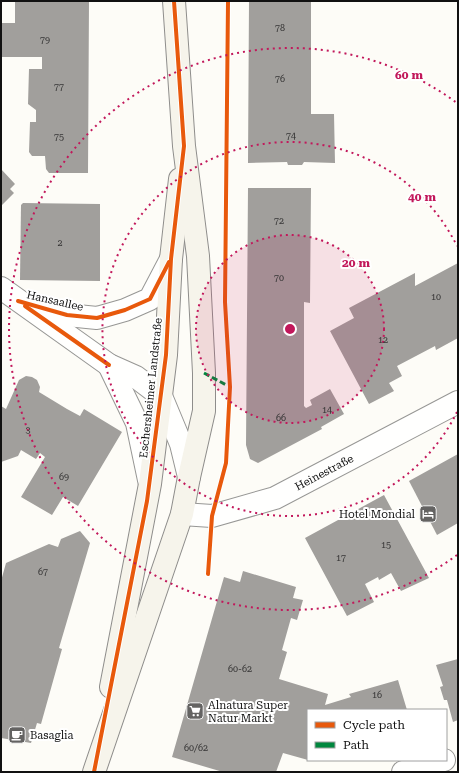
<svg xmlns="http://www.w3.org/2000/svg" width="459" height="773" font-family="'Roboto Serif',serif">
  <rect width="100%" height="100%" fill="#fdfcf7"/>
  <g fill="#a19f9c">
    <polygon points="15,1 89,1 88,173 49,173 46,169 45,156 32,156 29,152 30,122 36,122 36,110 28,104 29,69 42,69 42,57 1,57 1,23 15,23"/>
    <polygon points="249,1 311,1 311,114 334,114 335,163 304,162 302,165 288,165 287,162 248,163"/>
    <rect x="457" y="2" width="1" height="16"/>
    <polygon points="1,169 15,184 10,189 14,193 1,206"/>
    <polygon points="248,188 311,188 310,303 304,302 304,406 306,408 312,405 310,400 330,389 344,414 321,427 322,429 258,463 250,459 246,445"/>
    <polygon points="23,203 100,204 100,281 20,280 21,205"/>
    <polygon points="458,263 458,338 436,350 435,346 397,366 402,376 389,383 394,391 369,404 330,331 354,318 349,308 415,273 415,286"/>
    <polygon points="26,376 32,377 37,380 40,387 39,392 67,409 80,416 84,409 122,432 78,506 63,497 52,515 21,497 45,457 40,453 36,459 21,450 18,456 1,462 1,406 6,409 19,380"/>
    <polygon points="458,454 458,523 437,535 409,481"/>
    <polygon points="384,495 429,578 401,591 391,573 379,580 378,577 365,584 374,602 347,616 305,538"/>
    <polygon points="80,531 90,543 59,648 62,649 41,724 37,723 31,743 1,738 1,581 6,563 49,544 58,547 61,539"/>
    <polygon points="243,571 296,587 293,598 303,600 297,620 291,618 282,650 287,652 279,679 328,694 325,705 351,697 349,694 398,680 407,710 308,710 308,760 283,753 276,772 223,772 172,757 224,577 240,582"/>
    <polygon points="458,659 458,720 453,722 447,700 444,700 440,687 443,686 436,665"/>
  </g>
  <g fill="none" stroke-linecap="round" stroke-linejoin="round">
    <defs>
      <g id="street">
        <polyline points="1,288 109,365 136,377 161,396 181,444 189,477"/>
        <polyline points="35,306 67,315 97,318 125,310 150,299 171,259"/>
        <polyline points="109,365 137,423 149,480"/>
        <path id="s1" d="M182,514L212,516L275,498L458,402"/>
        <polyline points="403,772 444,760"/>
      </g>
      <g id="secondary">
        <polyline points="111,687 150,484 166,355 171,259 180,179"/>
        <polyline points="94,772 182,514 189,477 204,411 204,373 198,256 184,146 174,1"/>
      </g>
    </defs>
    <use href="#street" stroke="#979795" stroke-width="24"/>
    <use href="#secondary" stroke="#8e8d8b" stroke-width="24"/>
    <use href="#street" stroke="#fffffe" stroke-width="22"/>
    <use href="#secondary" stroke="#f6f4eb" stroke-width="22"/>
    <polyline stroke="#00873e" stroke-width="3" stroke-dasharray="6 3" stroke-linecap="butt" points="204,373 230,387"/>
    <defs>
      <g id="cycleway">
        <polyline points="18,301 67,315 97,318 125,310 150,299 169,262"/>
        <polyline points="25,306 109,365"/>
        <polyline points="208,574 212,516 226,463 230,387 225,302 228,1"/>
        <polyline points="94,772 147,501 166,355 171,259 184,146 174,1"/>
      </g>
    </defs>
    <use href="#cycleway" stroke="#fff" stroke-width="6"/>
    <use href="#cycleway" stroke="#e8590c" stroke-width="4"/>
  </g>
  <circle cx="290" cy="329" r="94" fill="#c2185b" fill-opacity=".12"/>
  <g fill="none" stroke="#c2185b" stroke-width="2" stroke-dasharray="2 4">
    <circle cx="290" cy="329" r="94"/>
    <path d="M457 412A187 187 0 1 1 457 246"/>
    <path d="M457 555A281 281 0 1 1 457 103"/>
  </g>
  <defs>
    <symbol id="hotel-square" viewBox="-11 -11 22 22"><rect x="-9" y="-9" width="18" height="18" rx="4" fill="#646362" stroke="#fff"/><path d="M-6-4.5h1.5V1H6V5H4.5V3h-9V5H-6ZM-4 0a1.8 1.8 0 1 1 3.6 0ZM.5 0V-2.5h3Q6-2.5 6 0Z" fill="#fff"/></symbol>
    <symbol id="supermarket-square" viewBox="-11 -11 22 22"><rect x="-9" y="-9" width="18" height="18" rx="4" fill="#646362" stroke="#fff"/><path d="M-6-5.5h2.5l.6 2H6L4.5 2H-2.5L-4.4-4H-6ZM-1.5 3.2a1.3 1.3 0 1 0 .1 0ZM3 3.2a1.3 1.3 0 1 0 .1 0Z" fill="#fff"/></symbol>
    <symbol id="cafe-square" viewBox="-11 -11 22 22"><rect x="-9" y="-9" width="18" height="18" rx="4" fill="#646362" stroke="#fff"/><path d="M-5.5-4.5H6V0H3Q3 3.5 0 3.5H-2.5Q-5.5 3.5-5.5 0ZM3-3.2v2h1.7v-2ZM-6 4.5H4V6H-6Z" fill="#fff"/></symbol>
  </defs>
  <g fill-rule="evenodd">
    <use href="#hotel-square" x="418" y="504" width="20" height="20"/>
    <use href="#supermarket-square" x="185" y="701" width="20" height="20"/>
    <use href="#cafe-square" x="7" y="725" width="20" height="20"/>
  </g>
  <g text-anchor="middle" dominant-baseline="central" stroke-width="4" stroke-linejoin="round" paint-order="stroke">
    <g font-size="9" fill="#353434">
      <text x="280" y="28">78</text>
      <text x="45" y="40">79</text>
      <text x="280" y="79">76</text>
      <text x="59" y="87">77</text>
      <text x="291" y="136">74</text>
      <text x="59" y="137">75</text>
      <text x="279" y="221">72</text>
      <text x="60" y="243">2</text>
      <text x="279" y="278">70</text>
      <text x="436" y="297">10</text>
      <text x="383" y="340">12</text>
      <text x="327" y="410">14</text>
      <text x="281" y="418">66</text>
      <text x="28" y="430">3</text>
      <text x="64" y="477">69</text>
      <text x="386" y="545">15</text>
      <text x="341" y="558">17</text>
      <text x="43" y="572">67</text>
      <text x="240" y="669">60-62</text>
      <text x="377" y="695">16</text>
      <text x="196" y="748">60/62</text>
    </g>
    <g font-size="11" fill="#111" stroke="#fff">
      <text transform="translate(55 301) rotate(13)">Hansaallee</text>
      <text transform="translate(151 388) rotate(-84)">Eschersheimer Landstraße</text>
      <text stroke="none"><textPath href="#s1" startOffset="151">Heinestraße</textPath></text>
    </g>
    <g font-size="11" fill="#111" stroke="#fff" text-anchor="start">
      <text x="415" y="514" text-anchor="end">Hotel Mondial</text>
      <text x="208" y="705">Alnatura Super<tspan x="208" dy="13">Natur Markt</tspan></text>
      <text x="30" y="735">Basaglia</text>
    </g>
  </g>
  <circle cx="290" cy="329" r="6" fill="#c2185b" stroke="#fff" stroke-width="2"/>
  <g font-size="12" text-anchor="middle" font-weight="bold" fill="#c2185b" stroke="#fff" stroke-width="4" stroke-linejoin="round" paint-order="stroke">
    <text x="409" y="79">60 m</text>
    <text x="422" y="201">40 m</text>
    <text x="356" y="267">20 m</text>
  </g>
  <rect width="459" height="773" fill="none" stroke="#111111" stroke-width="4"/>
  <rect x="307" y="709" width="140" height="52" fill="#ffffff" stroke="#a0a0a0"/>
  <rect x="315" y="722" width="20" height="6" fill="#e8590c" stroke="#a0a0a0"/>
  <text x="343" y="729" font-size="12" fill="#111111">Cycle path</text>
  <rect x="315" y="742" width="20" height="6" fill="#00873e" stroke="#a0a0a0"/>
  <text x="343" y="749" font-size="12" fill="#111111">Path</text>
</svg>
